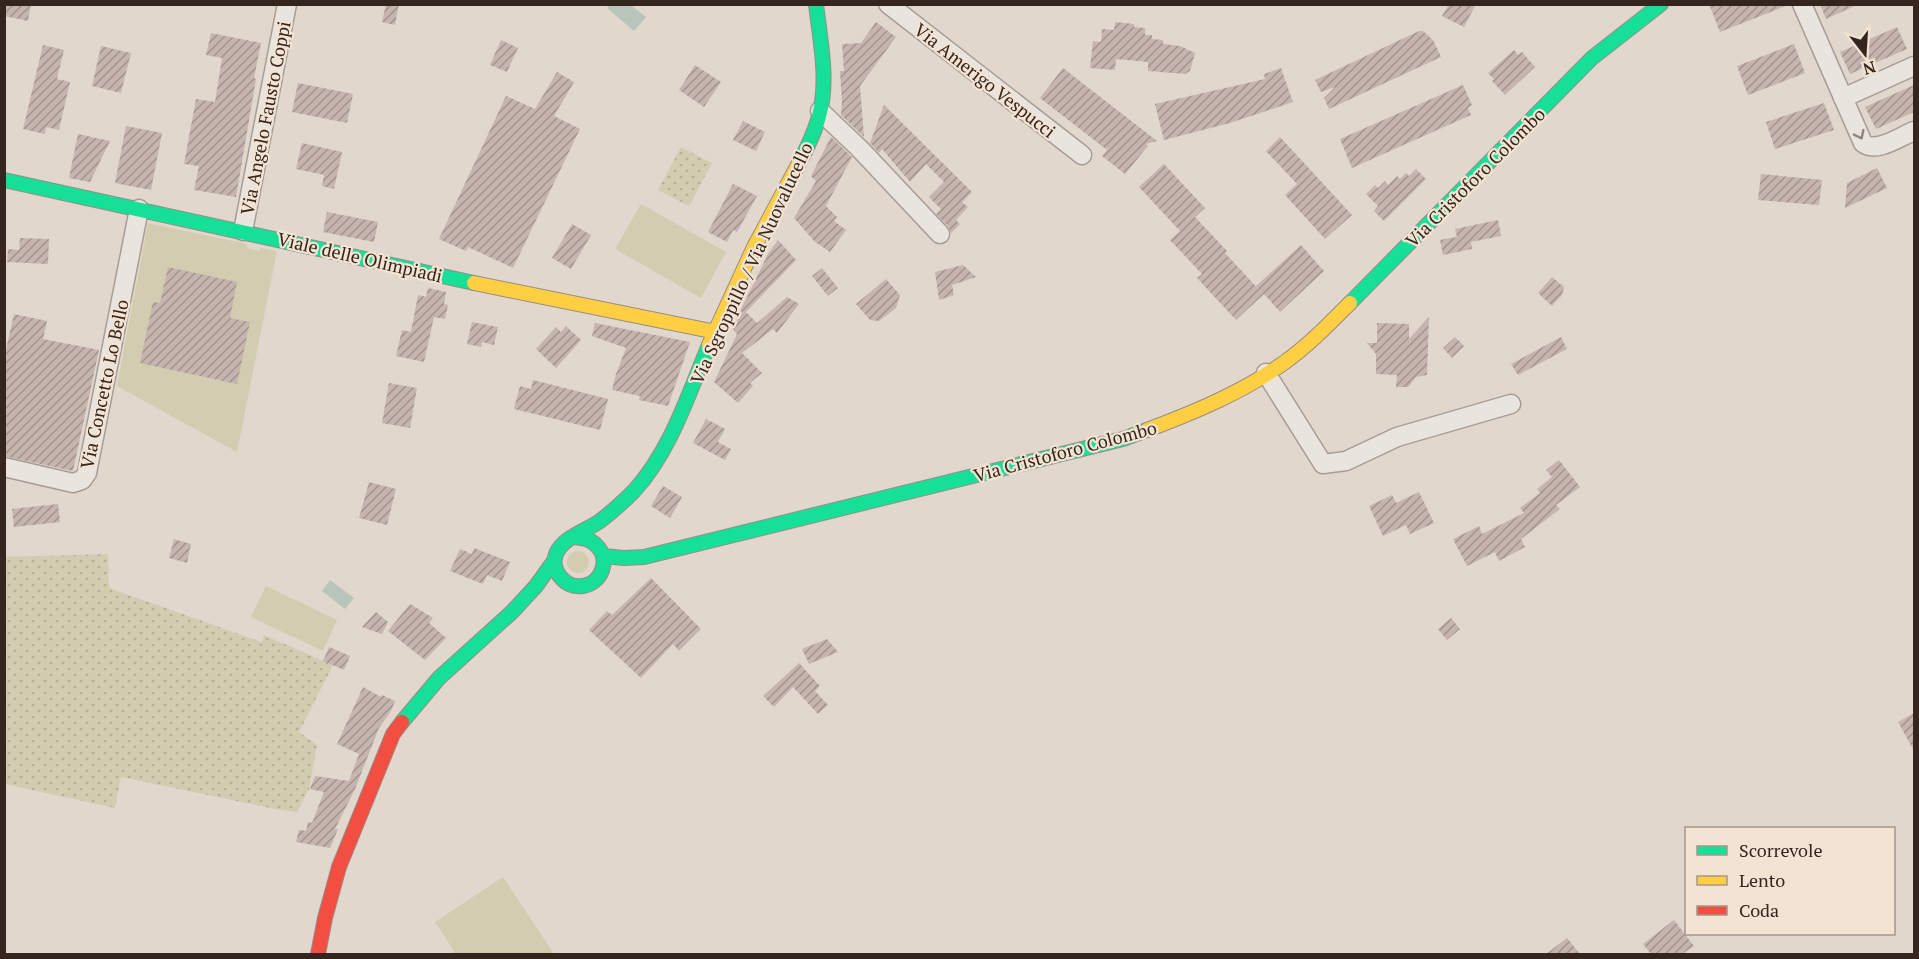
<svg xmlns="http://www.w3.org/2000/svg" width="1919" height="959" font-family="'PT Serif',serif">
  <defs>
    <pattern id="grass-dots" width="8" height="8" patternUnits="userSpaceOnUse" patternTransform="scale(1.5)"><rect width="8" height="8" fill="#d3ccb0"/><path d="M2 2h.1M6 6h.1" fill="none" stroke="#b6af97" stroke-width="1.8" stroke-linecap="round"/></pattern>
    <pattern id="building-hatch" width="6" height="6" patternUnits="userSpaceOnUse" patternTransform="scale(1.5)"><rect width="6" height="6" fill="#c5b5ae"/><path d="M-1 1l2-2M0 6l6-6M5 7l2-2" fill="none" stroke="#a1938d"/></pattern>
  </defs>
  <rect width="100%" height="100%" fill="#e2d7cc"/>
  <g fill="url(#grass-dots)">
    <polygon points="681,147 712,163 689,206 658,190"/>
    <polygon points="108,554 109,588 262,642 264,635 333,665 299,732 317,745 309,789 297,812 275,809 121,777 115,808 5,784 4,557"/>
  </g>
  <g fill="#d3ccb0">
    <polygon points="641,204 726,252 701,298 615,249"/>
    <polygon points="148,223 247,244 247,248 259,251 261,248 277,251 237,452 117,386"/>
    <circle cx="578" cy="562" r="11"/>
    <polygon points="266,586 337,620 323,651 251,617"/>
    <polygon points="503,877 554,954 449,954 454,951 435,922"/>
  </g>
  <g fill="#b8c5ba">
    <polygon points="609,5 631,5 646,17 634,31 607,8"/>
    <polygon points="330,580 354,598 345,609 322,591"/>
  </g>
  <g fill="url(#building-hatch)">
    <polygon points="4,4 31,4 28,21 4,16"/>
    <polygon points="386,4 399,4 395,25 382,22"/>
    <polygon points="1449,4 1476,4 1464,27 1442,16"/>
    <polygon points="1709,4 1788,4 1788,5 1720,32"/>
    <polygon points="1820,4 1859,4 1826,19"/>
    <polygon points="876,22 896,37 860,86 864,137 841,115 842,101 840,71 844,71 842,44 861,43"/>
    <polygon points="1115,22 1134,24 1134,27 1145,28 1145,35 1152,35 1152,39 1163,40 1163,44 1180,46 1195,53 1190,71 1185,74 1148,71 1148,62 1116,59 1115,70 1090,68 1093,41 1101,42 1102,29 1114,30"/>
    <polygon points="1897,27 1907,49 1850,74 1840,52"/>
    <polygon points="1419,31 1423,31 1433,40 1441,57 1329,109 1324,98 1335,87 1321,92 1315,80"/>
    <polygon points="211,33 261,43 254,78 256,79 236,197 194,190 199,166 184,164 196,99 215,102 222,58 206,55"/>
    <polygon points="501,40 518,48 507,72 490,65"/>
    <polygon points="1794,44 1805,73 1748,95 1737,66"/>
    <polygon points="43,45 64,50 57,79 70,82 59,130 46,127 45,134 23,129"/>
    <polygon points="101,46 131,53 121,93 92,86"/>
    <polygon points="1514,50 1518,55 1522,52 1535,67 1505,95 1492,81 1494,79 1488,73"/>
    <polygon points="695,65 721,82 704,107 679,90"/>
    <polygon points="1063,68 1157,141 1146,144 1148,146 1125,174 1102,156 1107,150 1040,98"/>
    <polygon points="1281,68 1293,102 1230,123 1164,140 1155,104 1265,79 1264,74"/>
    <polygon points="557,72 574,82 554,116 580,129 513,268 468,247 466,251 439,239 506,96 535,109"/>
    <polygon points="298,83 353,94 347,123 292,112"/>
    <polygon points="1463,85 1472,105 1468,108 1471,115 1352,168 1340,139"/>
    <polygon points="1914,85 1914,112 1876,129 1865,107"/>
    <polygon points="1824,103 1834,130 1775,149 1766,122"/>
    <polygon points="884,105 972,192 962,202 968,207 956,220 960,224 951,233 948,226 936,214 941,209 929,197 944,182 926,164 910,182 882,149 879,153 870,143"/>
    <polygon points="743,121 765,132 756,151 733,140"/>
    <polygon points="126,126 162,133 151,190 115,183"/>
    <polygon points="78,134 110,141 90,182 69,178"/>
    <polygon points="831,137 852,157 826,206 837,217 834,221 846,230 830,252 814,241 794,218 816,181 811,176"/>
    <polygon points="1280,137 1352,215 1325,239 1285,195 1297,184 1266,151"/>
    <polygon points="302,143 342,152 334,189 322,186 324,175 296,169"/>
    <polygon points="1164,164 1205,208 1195,217 1227,251 1225,253 1263,294 1256,286 1301,245 1324,271 1280,312 1264,294 1236,320 1197,278 1202,274 1170,240 1180,231 1139,187"/>
    <polygon points="1877,168 1887,188 1845,208 1847,183"/>
    <polygon points="1416,169 1426,179 1384,221 1374,211 1378,206 1366,194 1375,185 1378,188 1385,181 1388,185 1397,176 1400,179 1406,173 1409,176"/>
    <polygon points="1761,174 1822,180 1819,205 1758,200"/>
    <polygon points="733,184 757,196 737,232 733,230 727,242 708,232"/>
    <polygon points="327,212 378,222 374,242 323,232"/>
    <polygon points="1498,220 1501,236 1471,242 1472,249 1443,255 1440,240 1457,237 1455,229"/>
    <polygon points="572,224 591,235 571,269 552,258"/>
    <polygon points="20,238 49,239 48,264 7,262 8,249 19,250"/>
    <polygon points="778,240 796,260 746,312 757,323 787,297 799,304 777,333 773,329 742,353 762,373 750,383 753,386 738,403 714,382 737,334 733,330 742,307 768,254"/>
    <polygon points="963,265 976,277 952,285 954,295 939,300 935,272"/>
    <polygon points="168,267 237,282 230,318 250,322 237,384 140,363 153,302 160,303"/>
    <polygon points="822,268 838,288 828,296 812,276"/>
    <polygon points="1552,277 1564,287 1562,295 1552,306 1538,293"/>
    <polygon points="886,279 900,295 896,308 879,321 870,320 856,304"/>
    <polygon points="428,288 446,292 444,304 448,305 445,319 434,317 424,362 396,356 402,330 411,332 418,295 426,297"/>
    <polygon points="14,314 47,321 43,339 99,350 73,471 4,456 4,358"/>
    <polygon points="1429,317 1427,375 1416,377 1408,387 1396,387 1397,375 1376,374 1376,354 1367,343 1377,343 1377,323 1409,324 1409,339"/>
    <polygon points="472,322 498,327 494,345 482,342 481,347 467,344"/>
    <polygon points="595,323 690,342 668,406 639,400 640,396 612,390 616,374 626,348 592,336"/>
    <polygon points="566,326 581,340 556,368 536,349 556,327 561,332"/>
    <polygon points="1455,337 1464,346 1452,358 1443,348"/>
    <polygon points="1561,337 1567,349 1518,375 1511,364"/>
    <polygon points="533,380 608,399 600,430 514,409 520,386 531,389"/>
    <polygon points="389,383 417,388 410,428 382,423"/>
    <polygon points="706,419 725,429 718,442 731,449 725,460 693,443"/>
    <polygon points="1559,460 1580,487 1556,505 1560,509 1521,539 1525,547 1499,561 1495,552 1467,566 1453,539 1479,526 1482,534 1524,513 1520,508 1540,493 1537,489 1552,477 1546,470"/>
    <polygon points="369,482 396,489 387,525 359,518"/>
    <polygon points="663,486 682,497 670,518 651,506"/>
    <polygon points="1419,492 1434,523 1410,534 1406,525 1383,536 1369,506 1392,495 1396,503"/>
    <polygon points="58,504 60,522 14,527 12,509"/>
    <polygon points="174,539 191,544 187,563 169,558"/>
    <polygon points="474,548 510,562 502,581 487,575 483,584 450,571 460,549 472,554"/>
    <polygon points="651,578 701,629 679,651 673,644 641,678 589,630 607,611 612,615"/>
    <polygon points="410,604 433,618 429,623 446,638 425,660 388,631"/>
    <polygon points="376,612 388,622 382,634 362,627"/>
    <polygon points="1451,618 1460,629 1447,640 1438,629"/>
    <polygon points="827,639 838,652 809,664 802,649"/>
    <polygon points="329,647 350,656 344,670 323,661"/>
    <polygon points="799,663 820,686 815,691 828,705 818,714 793,687 774,707 763,696"/>
    <polygon points="363,687 381,697 382,695 395,701 391,711 379,728 355,789 335,829 338,829 330,848 296,842 299,830 306,831 308,822 312,823 324,792 310,789 315,776 349,781 359,754 337,744"/>
    <polygon points="1914,713 1914,751 1898,722"/>
    <polygon points="1674,920 1694,946 1682,954 1651,954 1643,944"/>
    <polygon points="1567,938 1580,954 1546,954"/>
  </g>
  <g fill="none" stroke-linecap="round" stroke-linejoin="round">
    <defs>
      <g id="street">
        <polyline points="888,4 1082,155"/>
        <path d="M1802,4L1863,143C1876,154 1901,136 1914,131"/>
        <polyline points="1843,98 1914,66"/>
        <polyline points="820,111 859,148 940,234"/>
        <polyline points="243,231 287,4"/>
        <polyline points="1266,373 1323,464 1346,461 1397,437 1511,404"/>
        <polyline points="4,467 73,483 82,480 87,473 139,209"/>
      </g>
      <g id="fast">
        <path d="M799,163C807,148 815,132 819,116C829,80 820,40 816,4"/>
        <polyline points="4,180 474,283"/>
        <polyline points="1350,303 1592,58 1661,4"/>
        <path d="M575,537C583,538 590,539 596,545C611,559 602,583 583,586C565,589 550,570 556,554C563,537 586,531 600,521C612,512 623,502 634,491C671,450 688,395 709,345"/>
        <polyline points="603,556 624,558 644,557 1123,439 1147,430"/>
        <polyline points="402,722 439,678 512,612 536,586 554,561"/>
      </g>
      <g id="slow">
        <polyline points="474,283 716,332"/>
        <polyline points="709,345 754,247 799,163"/>
        <path d="M1147,430C1195,412 1243,392 1285,362C1309,345 1330,323 1350,303"/>
      </g>
      <polyline id="jam" points="318,954 325,918 339,867 393,734 402,722"/>
    </defs>
    <use href="#street" stroke="#a79d96" stroke-width="21"/>
    <use href="#fast" stroke="#968d86" stroke-width="16"/>
    <use href="#slow" stroke="#968d86" stroke-width="16"/>
    <use href="#jam" stroke="#968d86" stroke-width="16"/>
    <use href="#street" stroke="#eae4de" stroke-width="18"/>
    <use href="#fast" stroke="#16e098" stroke-width="14"/>
    <use href="#slow" stroke="#ffcf43" stroke-width="14"/>
    <use href="#jam" stroke="#f24e42" stroke-width="14"/>
  </g>
  <defs><path id="oneway-chevron" d="M-2-3.5L2.5 0L-2 3.5" fill="none" stroke-width="1.6" stroke-linecap="round" stroke-linejoin="round" transform="scale(1.5)"/></defs>
  <use stroke="#8f847e" href="#oneway-chevron" transform="translate(1860 135) rotate(64)"/>
  <g text-anchor="middle" dominant-baseline="central" stroke-width="4.5" stroke-linejoin="round" paint-order="stroke">
    <g font-size="18" fill="#34251f" stroke="#f2e3d3">
      <text transform="translate(985 80) rotate(38)">Via Amerigo Vespucci</text>
      <text transform="translate(265 118) rotate(-79)">Via Angelo Fausto Coppi</text>
      <text transform="translate(1475 177) rotate(-45)">Via Cristoforo Colombo</text>
      <text transform="translate(360 257) rotate(13)">Viale delle Olimpiadi</text>
      <text transform="translate(751 263) rotate(-65)">Via Sgroppillo / Via Nuovalucello</text>
      <text transform="translate(104 384) rotate(-78)">Via Concetto Lo Bello</text>
      <text transform="translate(1065 451) rotate(-15)">Via Cristoforo Colombo</text>
    </g>
  </g>
  <rect width="1919" height="959" fill="none" stroke="#34251f" stroke-width="12"/>
  <rect x="1685" y="827" width="210" height="108" fill="#f2e3d3" stroke="#a6978b" stroke-width="1.5"/>
  <rect x="1697" y="846" width="30" height="9" fill="#16e098" stroke="#a6978b" stroke-width="1.5"/>
  <text x="1739" y="857" font-size="18" fill="#34251f">Scorrevole</text>
  <rect x="1697" y="876" width="30" height="9" fill="#ffcf43" stroke="#a6978b" stroke-width="1.5"/>
  <text x="1739" y="887" font-size="18" fill="#34251f">Lento</text>
  <rect x="1697" y="906" width="30" height="9" fill="#f24e42" stroke="#a6978b" stroke-width="1.5"/>
  <text x="1739" y="917" font-size="18" fill="#34251f">Coda</text>
  <g transform="translate(1865 54) rotate(163)" stroke="#f2e3d3" stroke-width="4.5" paint-order="stroke">
  <path d="M0-4.5L10 22L0 15L-10 22Z" fill="#34251f"/>
  <text y="-9" font-size="16" font-weight="bold" text-anchor="middle" fill="#34251f">N</text>
  </g>
</svg>
